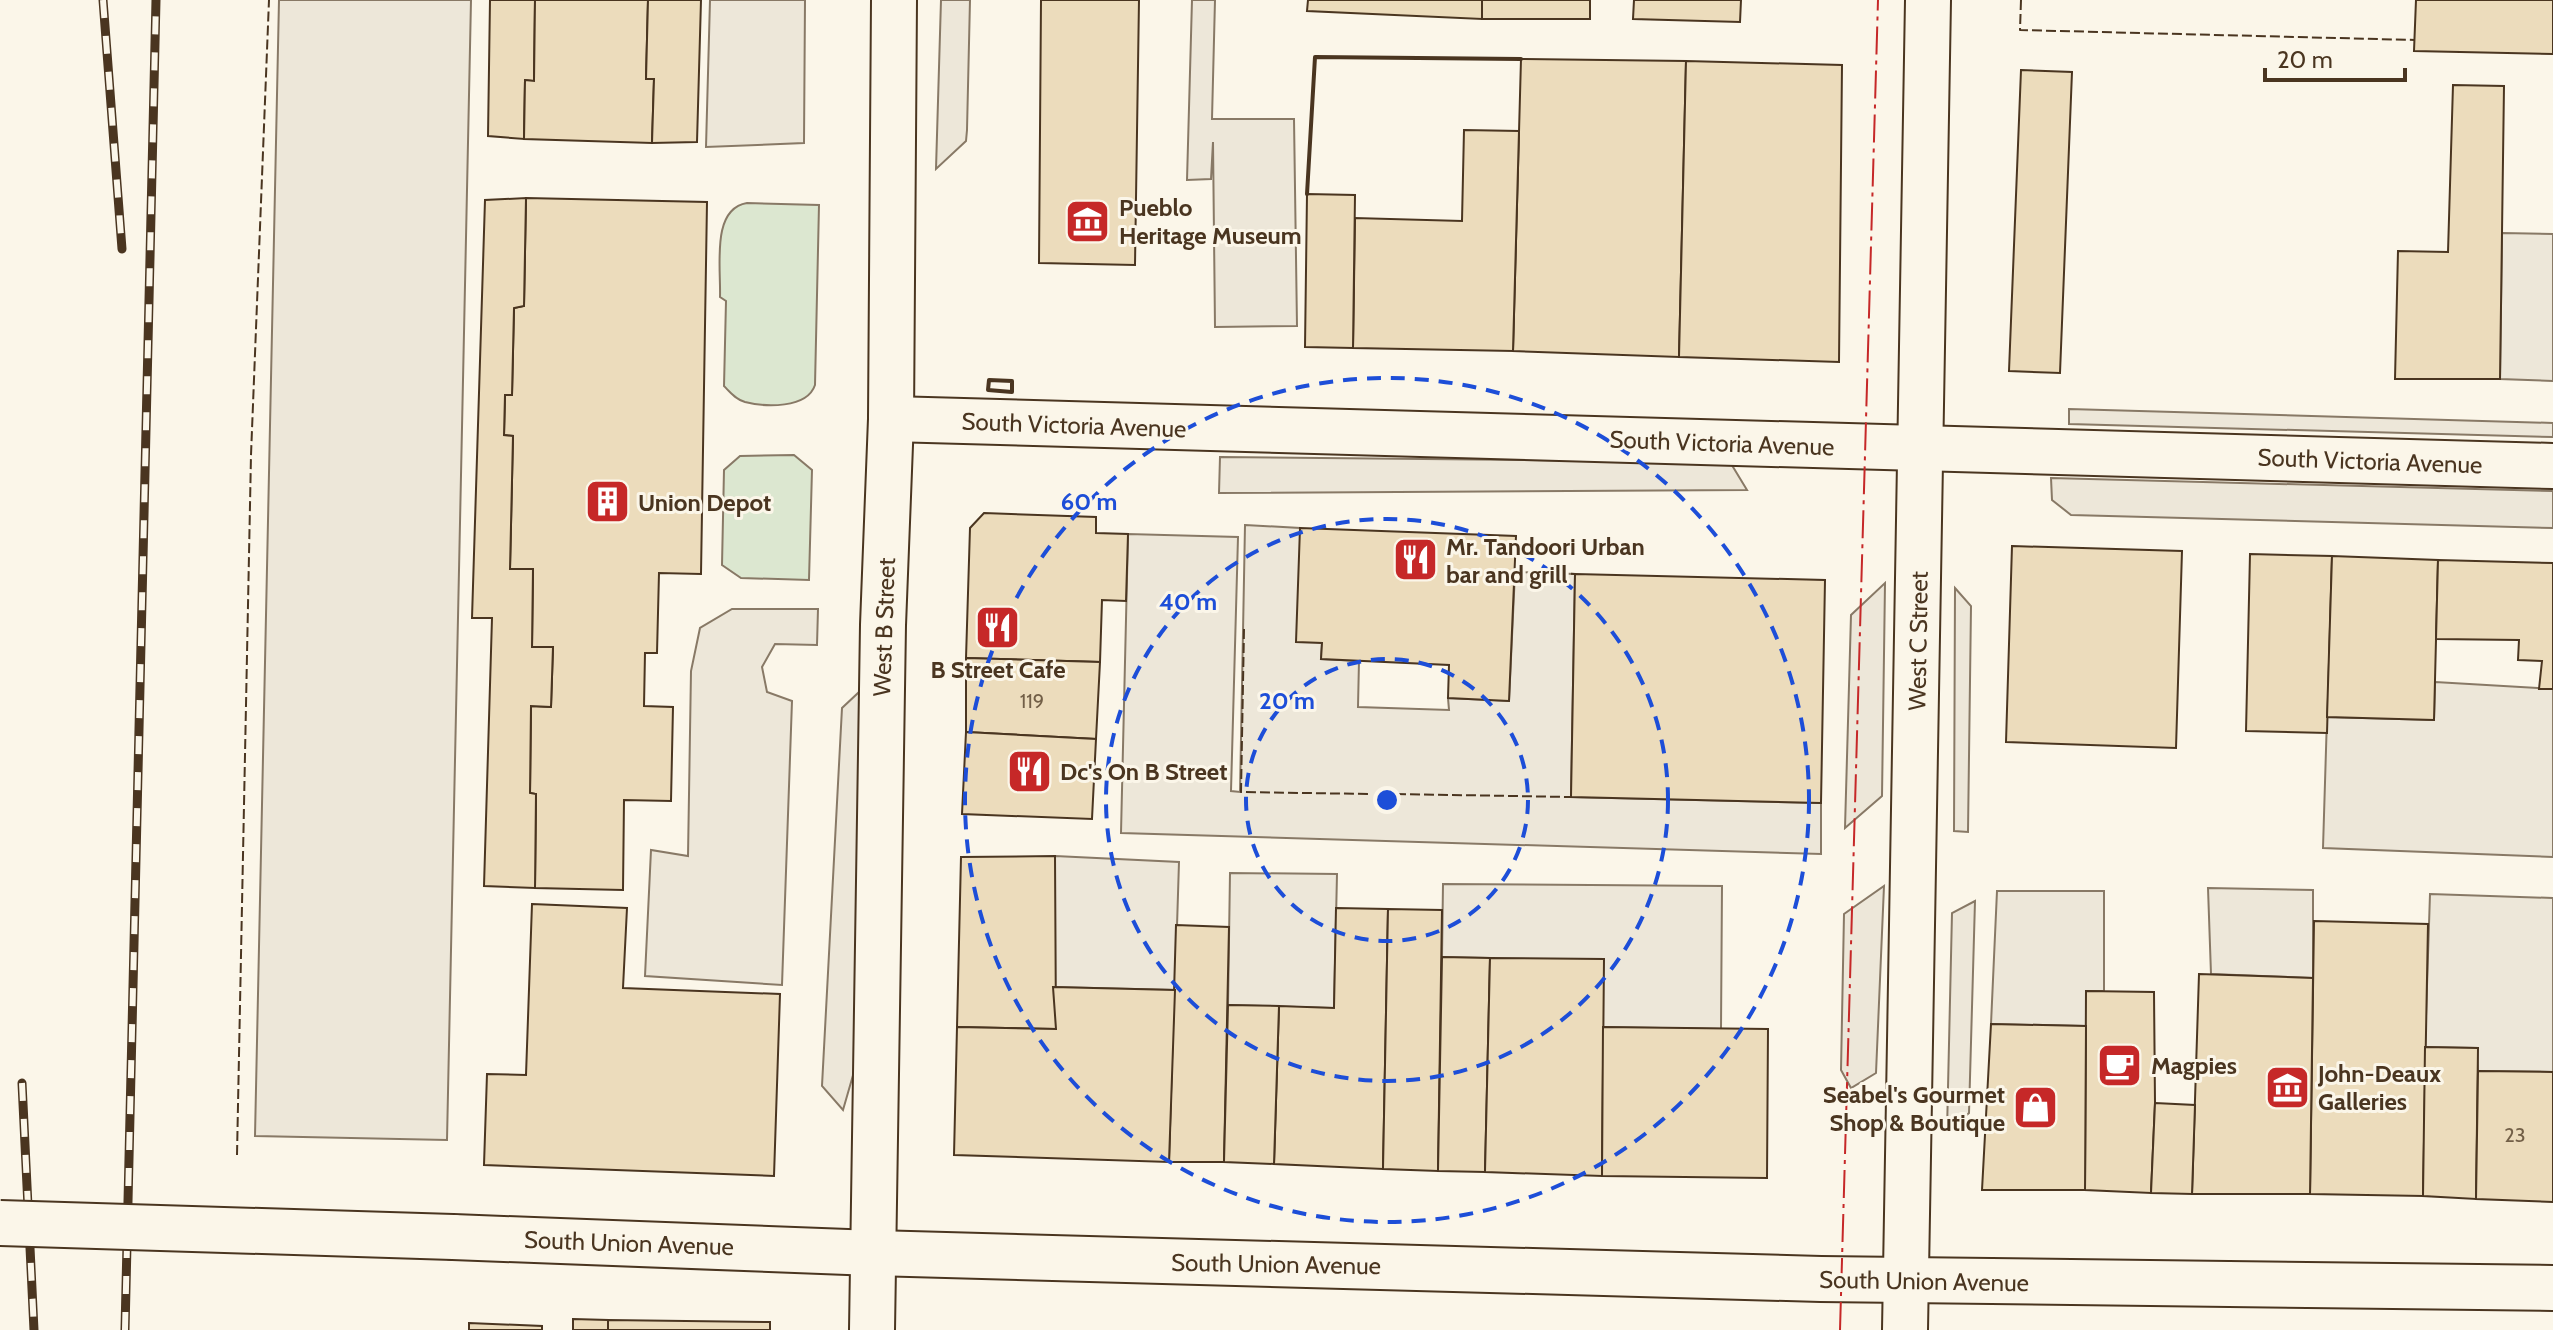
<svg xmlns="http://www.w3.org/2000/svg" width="2553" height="1330" font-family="Cabin,sans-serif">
  <rect width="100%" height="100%" fill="#fbf6e9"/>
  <g fill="#dce7d0" stroke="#887966" stroke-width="2">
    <path d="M747,203L819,205L815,385C807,409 765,407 745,402C735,399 730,392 724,386L726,301L720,297C721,266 711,209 747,203Z"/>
    <polygon points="794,455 812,470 809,580 741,578 722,565 724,470 740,456"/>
  </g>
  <g fill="#ede7d9" stroke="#887966" stroke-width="2">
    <polygon points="279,0 471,0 447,1140 255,1136"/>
    <polygon points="710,0 805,0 804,143 706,147"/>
    <polygon points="941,0 970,0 967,130 966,141 936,169"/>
    <polygon points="1192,0 1215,0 1212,119 1294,119 1297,326 1215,327 1213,142 1211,179 1187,180"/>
    <polygon points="2502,233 2553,234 2553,381 2500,379"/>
    <polygon points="2069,409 2553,423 2553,437 2069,424"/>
    <polygon points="1220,457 1730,462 1747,490 1219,493"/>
    <polygon points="2051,478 2553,491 2553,528 2071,515 2052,500"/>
    <polygon points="1245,525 1300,528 1322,643 1321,659 1359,661 1358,707 1449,710 1448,698 1509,701 1515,572 1575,574 1571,797 1821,803 1821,854 1121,833 1128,534 1238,537 1231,791 1240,792"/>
    <polygon points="1885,583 1882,796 1845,828 1851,615"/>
    <polygon points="1955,588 1971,606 1968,832 1954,831"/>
    <polygon points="732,609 818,609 817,645 775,644 762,667 767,692 792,701 782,985 645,976 651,850 688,856 691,671 700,628"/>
    <polygon points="874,678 860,1051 843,1110 822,1086 842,708"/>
    <polygon points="2435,682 2553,689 2553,857 2323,848 2327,717 2434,720"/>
    <polygon points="1055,856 1179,862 1175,990 1053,987"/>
    <polygon points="1230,873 1337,874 1334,1008 1228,1005"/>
    <polygon points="1443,884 1722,886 1721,1029 1603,1027 1490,958 1442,957"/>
    <polygon points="1884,886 1876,1073 1851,1088 1841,1070 1844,914"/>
    <polygon points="2208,888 2313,890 2313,978 2211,974"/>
    <polygon points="1997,891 2104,891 2104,991 2086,991 2086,1026 1991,1024"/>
    <polygon points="2430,894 2553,898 2553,1072 2478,1071 2477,1048 2425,1047"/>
    <polygon points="1975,901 1969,1113 1947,1131 1952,913"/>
  </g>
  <g fill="#ecdcbc" stroke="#4a3520" stroke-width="2">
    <polygon points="490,0 535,0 534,81 525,80 524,139 488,136"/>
    <polygon points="535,0 648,0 646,79 654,79 652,143 524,139 525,80 534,81"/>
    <polygon points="648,0 701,0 697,142 652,143 654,79 646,79"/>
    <polygon points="1041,0 1139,0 1135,265 1039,263"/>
    <polygon points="1308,0 1482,0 1482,19 1307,11"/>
    <rect x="1482" y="0" width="108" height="19"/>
    <polygon points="1634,0 1741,0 1740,22 1633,19"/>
    <polygon points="2416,0 2553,0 2553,54 2414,51"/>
    <polygon points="1521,59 1686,61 1679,357 1513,351"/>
    <polygon points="1686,61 1842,65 1839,362 1679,357"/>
    <polygon points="2021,70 2072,72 2060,373 2009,371"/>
    <polygon points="2453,85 2504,86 2500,379 2395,379 2398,251 2448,252"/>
    <polygon points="1464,130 1519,131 1513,351 1353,348 1355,218 1462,221"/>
    <polygon points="1307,194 1355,195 1353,348 1305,347"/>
    <polygon points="526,198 707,202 701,574 659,573 657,653 645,653 644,706 673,707 671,801 624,800 623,890 535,888 536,794 530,793 531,706 551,707 553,647 532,647 533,569 510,569 513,436 504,435 505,395 512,395 514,308 524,306"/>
    <polygon points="526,198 524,306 514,308 512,395 505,395 504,435 513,436 510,569 533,569 532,647 553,647 551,707 531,706 530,793 536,794 535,888 484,886 492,618 472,618 485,200"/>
    <polygon points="984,513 1096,517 1096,533 1128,534 1126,601 1102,600 1100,662 966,658 970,528"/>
    <polygon points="1300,528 1516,536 1509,701 1448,698 1449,665 1321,659 1322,643 1296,642"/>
    <polygon points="2012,546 2182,551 2176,748 2006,742"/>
    <polygon points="2250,554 2332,556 2327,733 2246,731"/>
    <polygon points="2332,556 2438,560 2434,720 2327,717"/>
    <polygon points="2438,560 2553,563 2553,689 2539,689 2542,661 2518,660 2519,640 2436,639"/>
    <polygon points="1575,574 1825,580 1821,803 1571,797"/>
    <polygon points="966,658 1100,662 1096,739 966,732"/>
    <polygon points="966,732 1096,739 1092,819 962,814"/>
    <polygon points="1055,856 1056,1029 957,1027 961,857"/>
    <polygon points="532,904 627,908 623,988 780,994 774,1176 484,1165 487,1074 526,1075"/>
    <polygon points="1336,908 1388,909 1383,1169 1274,1164 1279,1006 1334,1008"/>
    <polygon points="1388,909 1442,910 1438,1171 1383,1169"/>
    <polygon points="2314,921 2428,924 2423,1196 2310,1194"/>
    <polygon points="1176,925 1229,927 1224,1162 1169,1162"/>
    <polygon points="1442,957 1490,958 1485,1172 1438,1171"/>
    <polygon points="1490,958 1604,959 1602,1176 1485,1172"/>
    <polygon points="2199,974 2313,978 2310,1194 2192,1194"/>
    <polygon points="1053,987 1175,990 1169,1162 954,1155 957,1027 1056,1029"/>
    <polygon points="2086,991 2154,992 2155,1103 2151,1193 2085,1190"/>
    <polygon points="1228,1005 1279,1006 1274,1164 1224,1162"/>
    <polygon points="1991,1024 2086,1026 2085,1190 1982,1190"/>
    <polygon points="1603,1027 1768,1029 1767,1178 1602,1176"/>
    <polygon points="2425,1047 2478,1048 2476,1199 2423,1196"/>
    <polygon points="2478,1071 2553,1072 2553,1202 2476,1199"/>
    <polygon points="2155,1103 2195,1105 2192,1194 2151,1193"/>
    <polygon points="573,1319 608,1320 608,1330 573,1330"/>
    <polygon points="608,1320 770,1322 770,1330 608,1330"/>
    <polygon points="469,1323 542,1326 542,1330 469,1330"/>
  </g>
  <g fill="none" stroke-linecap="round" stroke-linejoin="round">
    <defs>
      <g id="minor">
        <polyline points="891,419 2553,466"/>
        <polyline points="453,1237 874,1253 1821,1279 2553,1288"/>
        <polyline points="872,1330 883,625 891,419 894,0"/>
        <polyline points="1905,1330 1928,0"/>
      </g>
    </defs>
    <use href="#minor" stroke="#4a3520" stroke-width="48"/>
    <use href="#minor" stroke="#fbf6e9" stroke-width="44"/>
    <defs>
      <g id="rail">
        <polyline points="103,0 122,249"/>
        <polyline points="22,1083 34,1330"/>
        <polyline points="125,1330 156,0"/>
      </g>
    </defs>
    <use href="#rail" stroke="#4a3520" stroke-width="9"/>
    <use href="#rail" stroke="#fbf6e9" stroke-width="6" stroke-dasharray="18" stroke-linecap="butt"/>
    <defs>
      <polyline id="minor-bridge" points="0,1223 453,1237"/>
    </defs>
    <use href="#minor-bridge" stroke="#4a3520" stroke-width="48" stroke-linecap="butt"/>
    <use href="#minor-bridge" stroke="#fbf6e9" stroke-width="44"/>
    <g stroke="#4a3520" stroke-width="2" stroke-dasharray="10 4" stroke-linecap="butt">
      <polyline points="2021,0 2020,30 2415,40"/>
      <polyline points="1515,572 1575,574"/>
      <polyline points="1244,629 1241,792 1370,794"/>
      <polyline points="1396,794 1571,797"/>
      <polyline points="237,1155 251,455 269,0"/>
    </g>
    <g stroke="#4a3520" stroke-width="4">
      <polyline points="1307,194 1315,57 1521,59"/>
      <polygon points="989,380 1012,381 1012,392 988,390"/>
    </g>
    <polyline stroke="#c62828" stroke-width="2" stroke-dasharray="28 6 4 6" stroke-linecap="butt" points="1840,1330 1878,0"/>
  </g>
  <g fill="none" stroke="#1d4ed8" stroke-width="4" stroke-dasharray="14 10">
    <circle cx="1387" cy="800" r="141"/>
    <circle cx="1387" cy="800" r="281"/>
    <circle cx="1387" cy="800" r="422"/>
  </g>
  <defs>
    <symbol id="museum-square" viewBox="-11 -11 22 22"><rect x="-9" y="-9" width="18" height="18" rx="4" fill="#c62828" stroke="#fbf6e9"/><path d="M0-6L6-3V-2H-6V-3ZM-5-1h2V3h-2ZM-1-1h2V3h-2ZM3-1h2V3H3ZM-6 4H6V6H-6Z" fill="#fff"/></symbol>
    <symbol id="building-square" viewBox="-11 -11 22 22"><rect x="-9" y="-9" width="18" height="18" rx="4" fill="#c62828" stroke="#fbf6e9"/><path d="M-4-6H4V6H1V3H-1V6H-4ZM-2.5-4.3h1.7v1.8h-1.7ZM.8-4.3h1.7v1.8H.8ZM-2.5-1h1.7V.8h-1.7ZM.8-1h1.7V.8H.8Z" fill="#fff"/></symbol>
    <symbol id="restaurant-square" viewBox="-11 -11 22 22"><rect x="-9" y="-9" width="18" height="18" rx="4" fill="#c62828" stroke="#fbf6e9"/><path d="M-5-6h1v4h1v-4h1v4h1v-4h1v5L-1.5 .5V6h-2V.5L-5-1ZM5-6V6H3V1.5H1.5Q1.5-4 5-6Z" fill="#fff"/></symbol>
    <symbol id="cafe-square" viewBox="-11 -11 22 22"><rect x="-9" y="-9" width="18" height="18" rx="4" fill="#c62828" stroke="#fbf6e9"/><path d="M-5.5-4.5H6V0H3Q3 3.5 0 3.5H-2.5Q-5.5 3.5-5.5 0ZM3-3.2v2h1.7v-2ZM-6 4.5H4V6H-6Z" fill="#fff"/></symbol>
    <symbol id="shop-square" viewBox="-11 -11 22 22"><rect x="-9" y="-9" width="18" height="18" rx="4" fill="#c62828" stroke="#fbf6e9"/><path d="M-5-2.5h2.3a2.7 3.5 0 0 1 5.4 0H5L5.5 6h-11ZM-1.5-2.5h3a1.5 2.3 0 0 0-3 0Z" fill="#fff"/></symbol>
  </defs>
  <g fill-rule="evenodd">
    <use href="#museum-square" x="1062" y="196" width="51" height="51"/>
    <use href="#building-square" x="582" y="476" width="51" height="51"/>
    <use href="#restaurant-square" x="1390" y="534" width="51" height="51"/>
    <use href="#restaurant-square" x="972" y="602" width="51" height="51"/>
    <use href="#restaurant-square" x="1004" y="746" width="51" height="51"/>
    <use href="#cafe-square" x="2094" y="1040" width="51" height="51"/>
    <use href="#museum-square" x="2262" y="1062" width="51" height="51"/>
    <use href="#shop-square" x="2010" y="1082" width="51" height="51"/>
  </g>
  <g text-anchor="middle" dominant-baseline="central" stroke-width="6" stroke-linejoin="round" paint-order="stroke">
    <g font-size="20" fill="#725f47">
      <text x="1032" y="701">119</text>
      <text x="2515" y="1135">23</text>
    </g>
    <g font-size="24" font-weight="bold" fill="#4a3520" stroke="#fbf6e9" text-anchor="start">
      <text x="1119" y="207">Pueblo<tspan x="1119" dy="28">Heritage Museum</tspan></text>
      <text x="638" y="502">Union Depot</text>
      <text x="1446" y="546">Mr. Tandoori Urban<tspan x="1446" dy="28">bar and grill</tspan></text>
      <text x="998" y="669" text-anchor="middle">B Street Cafe</text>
      <text x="1060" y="771">Dc's On B Street</text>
      <text x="2151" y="1065">Magpies</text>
      <text x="2318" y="1073">John-Deaux<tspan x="2318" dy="28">Galleries</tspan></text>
      <text x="2005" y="1094" text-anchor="end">Seabel's Gourmet<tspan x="2005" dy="28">Shop &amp; Boutique</tspan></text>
    </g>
    <g font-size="24" fill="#4a3520" stroke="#fbf6e9">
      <text transform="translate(1074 425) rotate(2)">South Victoria Avenue</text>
      <text transform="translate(1722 443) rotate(2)">South Victoria Avenue</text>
      <text transform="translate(2370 461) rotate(2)">South Victoria Avenue</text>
      <text transform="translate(884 627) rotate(-88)">West B Street</text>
      <text transform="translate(1918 641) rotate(-89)">West C Street</text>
      <text transform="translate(629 1243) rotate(2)">South Union Avenue</text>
      <text transform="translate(1276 1264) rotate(1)">South Union Avenue</text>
      <text transform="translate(1924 1281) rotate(1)">South Union Avenue</text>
    </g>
  </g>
  <circle cx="1387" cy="800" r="12" fill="#1d4ed8" stroke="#fbf6e9" stroke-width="4"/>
  <g font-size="24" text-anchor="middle" font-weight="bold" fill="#1d4ed8" stroke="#fbf6e9" stroke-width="6" stroke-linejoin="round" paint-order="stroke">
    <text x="1089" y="510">60 m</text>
    <text x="1188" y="610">40 m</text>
    <text x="1287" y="709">20 m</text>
  </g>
  <path d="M2265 68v12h140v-12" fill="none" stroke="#4a3520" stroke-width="4"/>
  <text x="2277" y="68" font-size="24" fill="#4a3520" stroke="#fbf6e9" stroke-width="6" paint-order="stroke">20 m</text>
</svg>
